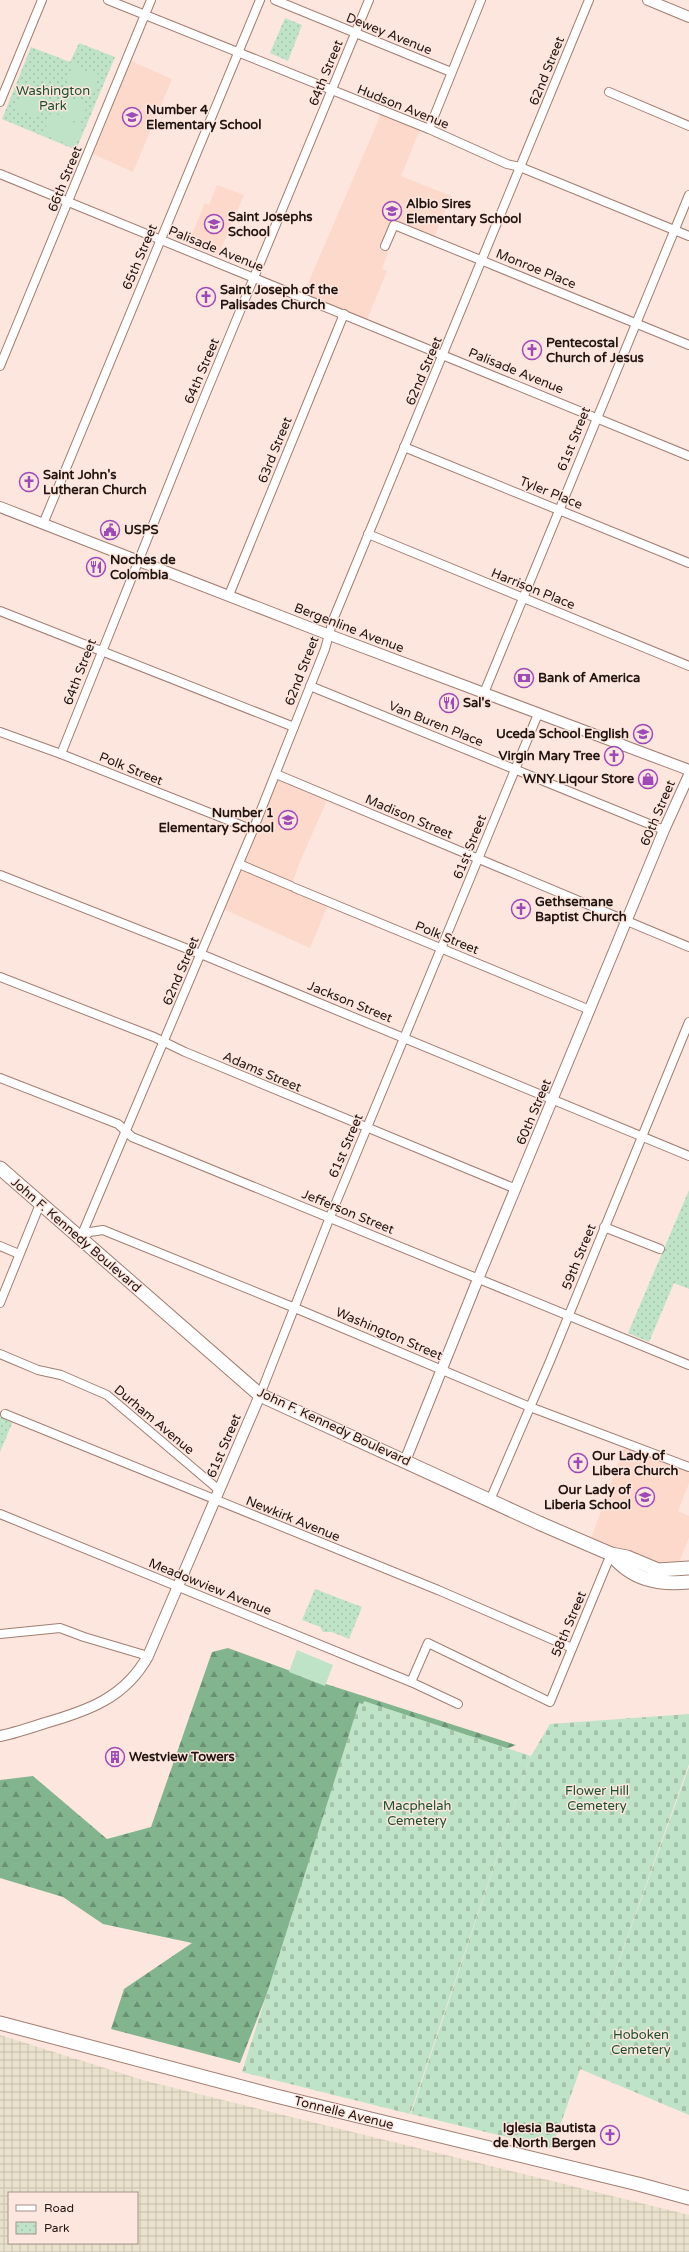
<svg xmlns="http://www.w3.org/2000/svg" width="689" height="2252" font-family="'Varela Round',sans-serif">
  <defs>
    <pattern id="industrial-grid" width="8" height="8" patternUnits="userSpaceOnUse"><rect width="8" height="8" fill="#e9e1cc"/><path d="M0 4h8M4 0v8" fill="none" stroke="#c8c0ae"/></pattern>
    <pattern id="forest-firs" width="22" height="20" patternUnits="userSpaceOnUse"><rect width="22" height="20" fill="#82b48e"/><path d="M5 1l3.5 6h-7zM16 11l3.5 6h-7z" fill="#6a9173"/></pattern>
    <pattern id="cemetery-stones" width="16" height="16" patternUnits="userSpaceOnUse"><rect width="16" height="16" fill="#bfe3c7"/><path d="M2 7V4a2 2 0 0 1 4 0v3zM10 15v-3a2 2 0 0 1 4 0v3z" fill="#a4c2aa"/></pattern>
    <pattern id="park-dots" width="8" height="8" patternUnits="userSpaceOnUse"><rect width="8" height="8" fill="#bfe3c7"/><path d="M2 2h.1M6 6h.1" fill="none" stroke="#a4c2aa" stroke-width="1.8" stroke-linecap="round"/></pattern>
  </defs>
  <rect width="100%" height="100%" fill="#fde6de"/>
  <g fill="#fdd9cb">
    <polygon points="131,61 172,79 133,172 93,154"/>
    <polygon points="381,114 420,129 401,176 451,196 433,240 397,226 382,269 387,271 366,322 304,293"/>
    <polygon points="217,185 244,195 218,256 188,243 205,203 209,205"/>
    <polygon points="275,776 328,798 299,864 292,885 240,864"/>
    <polygon points="239,866 329,902 310,948 221,908"/>
    <polygon points="625,1444 689,1467 689,1483 678,1511 689,1516 689,1538 678,1565 657,1566 591,1539"/>
  </g>
  <path fill="url(#industrial-grid)" fill-rule="evenodd" d="M0,2035L146,2081L685,2214L689,2215V2252H0ZM9,2193H137V2243H9Z"/>
  <polygon fill="url(#forest-firs)" points="228,1648 326,1684 516,1745 329,1820 285,1947 240,2063 111,2029 124,1989 192,1943 103,1924 63,1897 0,1878 0,1780 33,1776 107,1839 151,1827 212,1652"/>
  <g fill="url(#cemetery-stones)">
    <polygon points="364,1701 531,1756 410,2114 242,2072 359,1703 363,1704"/>
    <polygon points="689,1714 689,1764 552,2148 411,2114 531,1756 550,1724"/>
    <polygon points="689,1767 689,2115 580,2069"/>
  </g>
  <g fill="url(#park-dots)">
    <polygon points="285,18 302,25 288,61 270,53"/>
    <polygon points="79,43 115,57 76,150 2,119 31,47 70,62"/>
    <polygon points="689,1190 689,1289 674,1283 649,1342 628,1333"/>
    <polygon points="0,1412 14,1419 0,1452"/>
    <polygon points="315,1589 362,1607 349,1639 332,1632 323,1632 320,1627 302,1620"/>
  </g>
  <g fill="#bfe3c7">
    <path d="M73,64L87,72L90,71L100,75C96,84 94,91 87,95L67,88V80Z"/>
    <polygon points="25,84 37,87 48,93 37,117 15,108"/>
    <polygon points="63,95 85,104 87,107 79,123 54,112 60,96"/>
    <polygon points="51,113 83,126 75,147 43,134"/>
    <polygon points="297,1650 333,1665 325,1686 289,1672"/>
  </g>
  <g fill="none" stroke-linecap="round" stroke-linejoin="round">
    <defs>
      <g id="minor">
        <polyline points="108,0 429,129 507,164 520,167 689,236"/>
        <polyline points="275,0 451,72"/>
        <polyline points="609,92 689,126"/>
        <polyline points="0,102 42,0"/>
        <polyline points="429,129 481,0"/>
        <polyline points="0,174 689,456"/>
        <polyline points="385,246 394,225 397,226 689,345"/>
        <polyline points="0,366 151,0"/>
        <polyline points="404,447 689,563"/>
        <polyline points="43,524 260,0"/>
        <polyline points="368,534 689,666"/>
        <polyline points="229,595 344,314"/>
        <polyline points="0,611 294,727"/>
        <polyline points="310,686 664,830"/>
        <polyline points="484,693 689,195"/>
        <polyline points="0,732 61,754 253,830"/>
        <polyline points="61,754 199,410 369,0"/>
        <polyline points="276,774 689,947"/>
        <polyline points="239,864 291,886"/>
        <polyline points="0,875 208,957 689,1156"/>
        <polyline points="295,888 590,1010"/>
        <polyline points="0,977 154,1037 185,1052 516,1189"/>
        <polyline points="0,1078 118,1124 132,1137 689,1365"/>
        <polyline points="604,1227 660,1249"/>
        <polyline points="80,1239 253,830 325,649 333,620 589,0"/>
        <polyline points="80,1239 90,1232 103,1230 295,1308 530,1407 689,1467"/>
        <polyline points="0,1246 19,1254"/>
        <polyline points="0,1303 40,1204"/>
        <polyline points="0,1354 38,1370 61,1375 107,1395 219,1490"/>
        <polyline points="260,1395 330,1217 538,714"/>
        <polyline points="5,1414 438,1590 572,1648"/>
        <polyline points="490,1500 550,1361 689,1022"/>
        <polyline points="0,1514 411,1682 458,1704"/>
        <polyline points="0,1634 60,1628 84,1637 148,1656"/>
        <polyline points="411,1682 428,1643 550,1702 611,1554"/>
      </g>
      <g id="tertiary">
        <polyline points="648,0 689,17"/>
        <polyline points="0,507 319,631 689,770"/>
        <polyline points="405,1461 478,1279 664,830 689,775"/>
        <path d="M0,1736C15,1733 30,1728 45,1723C87,1711 125,1698 148,1656L260,1395"/>
      </g>
      <g id="primary">
        <polyline points="0,1168 260,1395 539,1523 611,1554 627,1557 658,1570 689,1568"/>
        <path d="M611,1554C632,1580 658,1585 689,1582"/>
        <polyline points="0,2023 276,2096 638,2184 689,2198"/>
      </g>
    </defs>
    <use href="#minor" stroke="#a07e72" stroke-width="10"/>
    <use href="#tertiary" stroke="#a07e72" stroke-width="12"/>
    <use href="#primary" stroke="#a07e72" stroke-width="15"/>
    <use href="#minor" stroke="#fff" stroke-width="8"/>
    <use href="#tertiary" stroke="#fff" stroke-width="10"/>
    <use href="#primary" stroke="#fff" stroke-width="13"/>
  </g>
  <defs>
    <symbol id="school-ring" viewBox="-11 -11 22 22"><circle r="9.5" fill="#fde6de" stroke="#9e49b7" stroke-width="1.5"/><path d="M0-5L7-2L0 1L-7-2ZM-4 1L0 2.5L4 1V4Q0 6-4 4Z" fill="#9e49b7"/></symbol>
    <symbol id="church-ring" viewBox="-11 -11 22 22"><circle r="9.5" fill="#fde6de" stroke="#9e49b7" stroke-width="1.5"/><path d="M-1.2-6h2.4v3.5h3.3v2.4h-3.3V6h-2.4V-.1h-3.3v-2.4h3.3Z" fill="#9e49b7"/></symbol>
    <symbol id="civic-ring" viewBox="-11 -11 22 22"><circle r="9.5" fill="#fde6de" stroke="#9e49b7" stroke-width="1.5"/><path d="M-.6-6.5H3V-4.5H.6V-3L4-1V1h2V6H-6V1h2V-1L-.6-3ZM-1.2 2.5V6h2.4V2.5Z" fill="#9e49b7"/></symbol>
    <symbol id="restaurant-ring" viewBox="-11 -11 22 22"><circle r="9.5" fill="#fde6de" stroke="#9e49b7" stroke-width="1.5"/><path d="M-5-6h1v4h1v-4h1v4h1v-4h1v5L-1.5 .5V6h-2V.5L-5-1ZM5-6V6H3V1.5H1.5Q1.5-4 5-6Z" fill="#9e49b7"/></symbol>
    <symbol id="bank-ring" viewBox="-11 -11 22 22"><circle r="9.5" fill="#fde6de" stroke="#9e49b7" stroke-width="1.5"/><path d="M-6-4H6V4H-6ZM0-2.3a2.3 2.3 0 1 0 0 4.6a2.3 2.3 0 1 0 0-4.6Z" fill="#9e49b7"/></symbol>
    <symbol id="shop-ring" viewBox="-11 -11 22 22"><circle r="9.5" fill="#fde6de" stroke="#9e49b7" stroke-width="1.5"/><path d="M-5-2.5h2.3a2.7 3.5 0 0 1 5.4 0H5L5.5 6h-11ZM-1.5-2.5h3a1.5 2.3 0 0 0-3 0Z" fill="#9e49b7"/></symbol>
    <symbol id="building-ring" viewBox="-11 -11 22 22"><circle r="9.5" fill="#fde6de" stroke="#9e49b7" stroke-width="1.5"/><path d="M-4-6H4V6H1V3H-1V6H-4ZM-2.5-4.3h1.7v1.8h-1.7ZM.8-4.3h1.7v1.8H.8ZM-2.5-1h1.7V.8h-1.7ZM.8-1h1.7V.8H.8Z" fill="#9e49b7"/></symbol>
  </defs>
  <g fill-rule="evenodd">
    <use href="#school-ring" x="121" y="106" width="22" height="22"/>
    <use href="#school-ring" x="381" y="200" width="22" height="22"/>
    <use href="#school-ring" x="203" y="213" width="22" height="22"/>
    <use href="#church-ring" x="195" y="286" width="22" height="22"/>
    <use href="#church-ring" x="521" y="339" width="22" height="22"/>
    <use href="#church-ring" x="18" y="471" width="22" height="22"/>
    <use href="#civic-ring" x="99" y="519" width="22" height="22"/>
    <use href="#restaurant-ring" x="85" y="556" width="22" height="22"/>
    <use href="#bank-ring" x="513" y="667" width="22" height="22"/>
    <use href="#restaurant-ring" x="438" y="692" width="22" height="22"/>
    <use href="#school-ring" x="632" y="723" width="22" height="22"/>
    <use href="#church-ring" x="603" y="745" width="22" height="22"/>
    <use href="#shop-ring" x="637" y="768" width="22" height="22"/>
    <use href="#school-ring" x="277" y="809" width="22" height="22"/>
    <use href="#church-ring" x="510" y="898" width="22" height="22"/>
    <use href="#church-ring" x="567" y="1452" width="22" height="22"/>
    <use href="#school-ring" x="634" y="1486" width="22" height="22"/>
    <use href="#building-ring" x="104" y="1746" width="22" height="22"/>
    <use href="#church-ring" x="599" y="2124" width="22" height="22"/>
  </g>
  <g text-anchor="middle" dominant-baseline="central" stroke-width="3" stroke-linejoin="round" paint-order="stroke">
    <g font-size="13" fill="#211410" stroke="#fde6de">
      <text transform="translate(389 34) rotate(22)">Dewey Avenue</text>
      <text transform="translate(547 71) rotate(-68)">62nd Street</text>
      <text transform="translate(326 73) rotate(-68)">64th Street</text>
      <text transform="translate(403 107) rotate(22)">Hudson Avenue</text>
      <text transform="translate(65 179) rotate(-68)">66th Street</text>
      <text transform="translate(216 249) rotate(22)">Palisade Avenue</text>
      <text transform="translate(140 257) rotate(-67)">65th Street</text>
      <text transform="translate(536 269) rotate(22)">Monroe Place</text>
      <text transform="translate(202 371) rotate(-67)">64th Street</text>
      <text transform="translate(424 371) rotate(-67)">62nd Street</text>
      <text transform="translate(516 371) rotate(22)">Palisade Avenue</text>
      <text transform="translate(574 439) rotate(-68)">61st Street</text>
      <text transform="translate(275 450) rotate(-68)">63rd Street</text>
      <text transform="translate(551 493) rotate(22)">Tyler Place</text>
      <text transform="translate(533 589) rotate(22)">Harrison Place</text>
      <text transform="translate(349 628) rotate(21)">Bergenline Avenue</text>
      <text transform="translate(302 671) rotate(-69)">62nd Street</text>
      <text transform="translate(80 672) rotate(-69)">64th Street</text>
      <text transform="translate(436 724) rotate(22)">Van Buren Place</text>
      <text transform="translate(131 769) rotate(22)">Polk Street</text>
      <text transform="translate(658 813) rotate(-67)">60th Street</text>
      <text transform="translate(409 817) rotate(23)">Madison Street</text>
      <text transform="translate(470 847) rotate(-68)">61st Street</text>
      <text transform="translate(447 938) rotate(22)">Polk Street</text>
      <text transform="translate(181 971) rotate(-67)">62nd Street</text>
      <text transform="translate(350 1002) rotate(22)">Jackson Street</text>
      <text transform="translate(262 1072) rotate(23)">Adams Street</text>
      <text transform="translate(534 1112) rotate(-67)">60th Street</text>
      <text transform="translate(346 1146) rotate(-67)">61st Street</text>
      <text transform="translate(348 1212) rotate(22)">Jefferson Street</text>
      <text transform="translate(76 1235) rotate(41)">John F. Kennedy Boulevard</text>
      <text transform="translate(579 1257) rotate(-68)">59th Street</text>
      <text transform="translate(389 1334) rotate(23)">Washington Street</text>
      <text transform="translate(154 1420) rotate(40)">Durham Avenue</text>
      <text transform="translate(334 1427) rotate(25)">John F. Kennedy Boulevard</text>
      <text transform="translate(224 1446) rotate(-67)">61st Street</text>
      <text transform="translate(293 1519) rotate(22)">Newkirk Avenue</text>
      <text transform="translate(210 1587) rotate(22)">Meadowview Avenue</text>
      <text transform="translate(569 1624) rotate(-67)">58th Street</text>
      <text transform="translate(344 2113) rotate(14)">Tonnelle Avenue</text>
    </g>
    <g font-size="13" fill="#1a512d" stroke="#fde6de">
      <text x="53" y="91">Washington<tspan x="53" dy="15">Park</tspan></text>
      <text x="597" y="1791">Flower Hill<tspan x="597" dy="15">Cemetery</tspan></text>
      <text x="417" y="1806">Macphelah<tspan x="417" dy="15">Cemetery</tspan></text>
      <text x="641" y="2035">Hoboken<tspan x="641" dy="15">Cemetery</tspan></text>
    </g>
    <g font-size="13" font-weight="bold" fill="#211410" stroke="#fde6de" text-anchor="start">
      <text x="146" y="110">Number 4<tspan x="146" dy="15">Elementary School</tspan></text>
      <text x="406" y="204">Albio Sires<tspan x="406" dy="15">Elementary School</tspan></text>
      <text x="228" y="217">Saint Josephs<tspan x="228" dy="15">School</tspan></text>
      <text x="220" y="290">Saint Joseph of the<tspan x="220" dy="15">Palisades Church</tspan></text>
      <text x="546" y="343">Pentecostal<tspan x="546" dy="15">Church of Jesus</tspan></text>
      <text x="43" y="475">Saint John's<tspan x="43" dy="15">Lutheran Church</tspan></text>
      <text x="124" y="530">USPS</text>
      <text x="110" y="560">Noches de<tspan x="110" dy="15">Colombia</tspan></text>
      <text x="538" y="678">Bank of America</text>
      <text x="463" y="703">Sal's</text>
      <text x="629" y="734" text-anchor="end">Uceda School English</text>
      <text x="600" y="756" text-anchor="end">Virgin Mary Tree</text>
      <text x="634" y="779" text-anchor="end">WNY Liqour Store</text>
      <text x="274" y="813" text-anchor="end">Number 1<tspan x="274" dy="15">Elementary School</tspan></text>
      <text x="535" y="902">Gethsemane<tspan x="535" dy="15">Baptist Church</tspan></text>
      <text x="592" y="1456">Our Lady of<tspan x="592" dy="15">Libera Church</tspan></text>
      <text x="631" y="1490" text-anchor="end">Our Lady of<tspan x="631" dy="15">Liberia School</tspan></text>
      <text x="129" y="1757">Westview Towers</text>
      <text x="596" y="2128" text-anchor="end">Iglesia Bautista<tspan x="596" dy="15">de North Bergen</tspan></text>
    </g>
  </g>
  <rect x="8" y="2192" width="130" height="52" fill="#fde6de" stroke="#a5928c"/>
  <rect x="16" y="2205" width="20" height="6" fill="#ffffff" stroke="#a5928c"/>
  <text x="44" y="2212" font-size="12" fill="#211410">Road</text>
  <rect x="16" y="2222" width="20" height="12" fill="url(#park-dots)" stroke="#a5928c"/>
  <text x="44" y="2232" font-size="12" fill="#211410">Park</text>
</svg>
